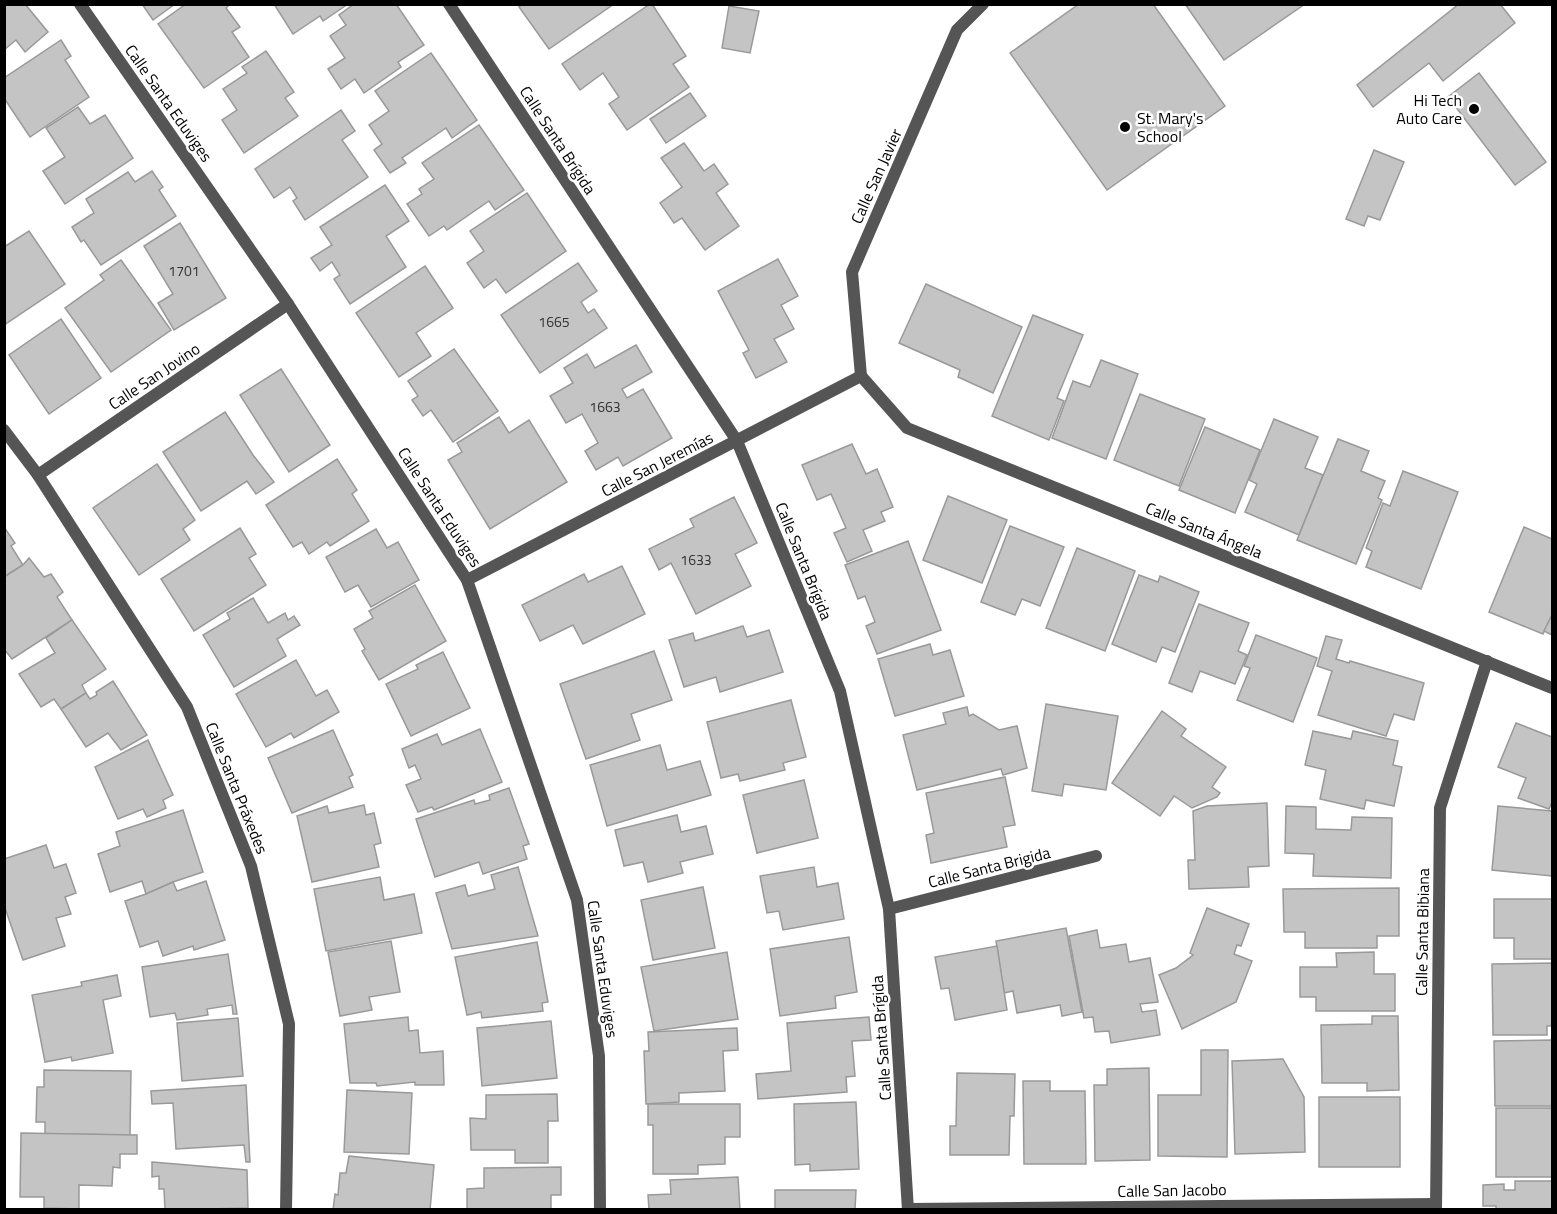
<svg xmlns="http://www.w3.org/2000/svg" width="1557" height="1214" font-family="'Titillium Web',sans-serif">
  <rect width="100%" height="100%" fill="#fff"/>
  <g fill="#c4c4c4" stroke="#999" stroke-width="1.5">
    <polygon points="4,4 25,4 48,32 25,52 16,40 4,50"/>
    <polygon points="142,4 175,4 153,20"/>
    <polygon points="186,4 230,4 226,8 240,27 232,32 249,57 204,88 158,24"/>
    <polygon points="274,4 348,4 323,21 320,16 293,34"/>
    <polygon points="354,4 396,4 424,45 398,62 401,67 364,93 355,79 341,89 328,69 345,58 330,36 346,25 339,15"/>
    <polygon points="523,4 614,4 549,49 519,7"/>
    <polygon points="650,4 652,4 686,56 673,64 689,87 627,130 609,104 619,97 603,73 580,90 562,64"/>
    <polygon points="1079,4 1153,4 1225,106 1107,190 1010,53"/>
    <polygon points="1185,4 1305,4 1224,60"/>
    <polygon points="1459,4 1500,4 1515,23 1443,81 1429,63 1373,107 1357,85"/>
    <polygon points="729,6 759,11 750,53 722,48"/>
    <polygon points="61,40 71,56 65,60 89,97 30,137 6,101 4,102 4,78"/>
    <polygon points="266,51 294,92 285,98 298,116 244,153 222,120 237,110 223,89 247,73 242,67"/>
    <polygon points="431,53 477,120 452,138 446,128 402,158 406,163 390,173 374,150 382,144 369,125 389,111 375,91"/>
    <polygon points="1479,73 1546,162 1515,185 1448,97"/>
    <polygon points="690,93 706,116 666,143 650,119"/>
    <polygon points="78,107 90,124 105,115 133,158 65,204 43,171 65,157 46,128"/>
    <polygon points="341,110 355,131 342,140 368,177 305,220 293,201 297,198 290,187 274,198 255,169"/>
    <polygon points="479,125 524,190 495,210 489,201 447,230 444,226 429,236 407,204 422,194 419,189 434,179 422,163"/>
    <polygon points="684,143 704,171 714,164 728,184 716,193 739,226 705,250 682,218 674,223 660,203 682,187 661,158"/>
    <polygon points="1374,150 1404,162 1380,220 1368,216 1364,226 1346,219"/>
    <polygon points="152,171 163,187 159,190 176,216 101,265 84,240 81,242 72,227 94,213 86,199 128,172 135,182"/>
    <polygon points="385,185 409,221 386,236 406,267 350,304 334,279 340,275 332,262 320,271 311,258 332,245 320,227"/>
    <polygon points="527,193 566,251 506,293 496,279 484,288 467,263 484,251 470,231"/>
    <polygon points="180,223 226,298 174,330 158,303 173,294 144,246"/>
    <polygon points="29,231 65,284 4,325 4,247"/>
    <polygon points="778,259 798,296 781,305 794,329 774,339 787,362 756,378 743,353 749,350 718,291"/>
    <polygon points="121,260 171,330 111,372 65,308 104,280 100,275"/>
    <polygon points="578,263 597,291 581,302 588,313 594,309 607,328 540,373 501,315"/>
    <polygon points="425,266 453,308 416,333 431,356 399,377 356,313"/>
    <polygon points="926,284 1022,327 993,393 958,377 960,370 899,343"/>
    <polygon points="1033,315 1083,335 1057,398 1064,401 1049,440 992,416"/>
    <polygon points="61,319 101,378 49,414 9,355"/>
    <polygon points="636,345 652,372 622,389 627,398 643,389 672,438 623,466 618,457 596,470 585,451 598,443 582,414 566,423 550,396 573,383 564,368 587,354 595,368"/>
    <polygon points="454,349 498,411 453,442 431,410 423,416 412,400 418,396 408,381"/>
    <polygon points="1101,360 1138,374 1106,459 1052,438 1073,381 1090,387"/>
    <polygon points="281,369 330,445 289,472 240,395"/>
    <polygon points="1140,394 1205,419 1179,486 1114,460"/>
    <polygon points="225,412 253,455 274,482 256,494 247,481 201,511 163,452"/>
    <polygon points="499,417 509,433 529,420 567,482 490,529 448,460 462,452 457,443"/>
    <polygon points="1274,419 1318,437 1305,468 1323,475 1299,535 1245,512 1257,484 1249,480"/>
    <polygon points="1205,427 1260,450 1235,513 1179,490"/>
    <polygon points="1338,439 1369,451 1361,471 1385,481 1378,498 1382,500 1356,564 1297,540"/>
    <polygon points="852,444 866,474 877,469 893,507 881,512 885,521 863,530 872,551 847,562 834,533 846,528 831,494 817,500 802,465"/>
    <polygon points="337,459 357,490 352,494 369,521 330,546 327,542 309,554 302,542 293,547 266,505"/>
    <polygon points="157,464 195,520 183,529 190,540 139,575 93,508"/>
    <polygon points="1403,471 1458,492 1421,589 1366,567 1372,551 1366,548 1383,503 1390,506"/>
    <polygon points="948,496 1007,520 982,583 923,560"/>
    <polygon points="734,497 757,543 735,554 751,586 696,614 671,563 659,570 649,549 694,527 690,519"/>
    <polygon points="1010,526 1064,547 1040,606 1022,599 1015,615 981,602"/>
    <polygon points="4,527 15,543 11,546 23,565 4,577"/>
    <polygon points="1524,527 1552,539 1552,615 1543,634 1489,612"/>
    <polygon points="240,528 256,554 249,558 266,585 194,631 161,579"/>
    <polygon points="376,529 387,548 398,542 419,580 371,607 358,585 345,592 326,557"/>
    <polygon points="908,541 941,630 877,654 866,626 875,622 865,596 858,599 845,565"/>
    <polygon points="1077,548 1135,571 1105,651 1046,628"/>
    <polygon points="29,558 44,577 51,574 63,592 57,597 72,620 12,659 4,649 4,577 23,565"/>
    <polygon points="622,566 645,614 583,644 573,625 540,641 522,605 584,574 588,582"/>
    <polygon points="1139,575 1158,582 1160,576 1199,592 1175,652 1162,647 1156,662 1112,644"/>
    <polygon points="415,585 446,641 379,680 362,651 365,649 354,629 373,618 369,611"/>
    <polygon points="253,598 268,623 285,613 288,620 294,616 300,625 277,639 286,656 234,687 203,635 230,619 227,613"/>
    <polygon points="1199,604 1249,623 1238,651 1247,655 1235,684 1200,671 1192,692 1169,683"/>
    <polygon points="1552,615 1552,635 1544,631"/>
    <polygon points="72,620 106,669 82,685 86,693 61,709 54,699 41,707 19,674 55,653 46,638"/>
    <polygon points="743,626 747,637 769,630 783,672 720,692 716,677 684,687 669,640 693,633 695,641"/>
    <polygon points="1256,635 1317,658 1293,722 1237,700 1250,668 1244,666"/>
    <polygon points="1326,636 1342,640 1336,659 1349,663 1350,661 1424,683 1414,720 1394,714 1386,736 1318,715 1332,671 1317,666"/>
    <polygon points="930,644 933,655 950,650 964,696 895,716 878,659"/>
    <polygon points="654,651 672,700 631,714 640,740 586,759 560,684"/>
    <polygon points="443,652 470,708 411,736 386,684 418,669 416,665"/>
    <polygon points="296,660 316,696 327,690 339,712 294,738 291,733 266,747 236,694"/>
    <polygon points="113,681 147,735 121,750 108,733 86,747 61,709 86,693 90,699 97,695 96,692"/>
    <polygon points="791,700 806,757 783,763 785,770 740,781 738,774 721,778 707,722"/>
    <polygon points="1046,704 1118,716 1106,790 1064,784 1062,796 1032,791"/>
    <polygon points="967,707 969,716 973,714 999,730 1017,726 1027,768 1003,775 1001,769 917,790 903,735 946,724 943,713"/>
    <polygon points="1162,711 1186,729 1181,736 1226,767 1212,787 1220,793 1217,797 1192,808 1174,796 1160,816 1112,783"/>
    <polygon points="1516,723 1552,737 1552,802 1549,809 1518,798 1526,778 1498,767"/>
    <polygon points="480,729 502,782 434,810 432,807 418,812 406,785 421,779 415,765 409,768 402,749 437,734 442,745"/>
    <polygon points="333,730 353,775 349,777 353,787 292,813 268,758"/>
    <polygon points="1313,731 1351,739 1353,731 1398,741 1393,765 1402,767 1394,806 1366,800 1364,809 1320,799 1326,770 1305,765"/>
    <polygon points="148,740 173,795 163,800 166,808 147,817 143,809 118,819 95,767"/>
    <polygon points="660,745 667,770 700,761 711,795 607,826 590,765"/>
    <polygon points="1005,777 1015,825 1003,827 1007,847 931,863 926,835 934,833 926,793"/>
    <polygon points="804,780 818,838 757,853 743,795"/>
    <polygon points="509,788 529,844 523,846 527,859 483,874 479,862 435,877 416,819 474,800 475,804 490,800 489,795"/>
    <polygon points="1267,803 1269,866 1248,867 1249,887 1189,889 1188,860 1195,860 1193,811 1207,806"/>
    <polygon points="364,805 366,815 374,813 381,843 374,845 379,867 312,882 297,816 327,806 329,813"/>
    <polygon points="1286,806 1316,807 1316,829 1351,830 1352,817 1392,818 1391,878 1313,876 1314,854 1285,853"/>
    <polygon points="1498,806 1552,811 1552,876 1492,870"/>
    <polygon points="183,810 203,872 173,882 146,894 142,881 110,892 98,854 120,846 116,832"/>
    <polygon points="677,815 681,832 706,826 713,854 680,862 683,873 648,882 643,862 624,866 615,830"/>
    <polygon points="46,845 54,868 66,864 76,893 65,897 71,914 56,918 65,946 23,960 4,905 4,859"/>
    <polygon points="518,867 538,936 452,949 436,893 465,885 468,896 495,889 491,875"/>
    <polygon points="814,867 817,887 838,883 844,919 783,930 779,911 767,913 760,876"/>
    <polygon points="380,877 384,900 414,894 422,933 326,951 314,889"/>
    <polygon points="206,881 225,940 194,950 193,946 163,956 158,941 140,947 125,901 146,894 173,882 177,891"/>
    <polygon points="703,887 715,948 653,960 641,900"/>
    <polygon points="1399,888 1399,936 1377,936 1377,948 1305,948 1305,932 1284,932 1283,889"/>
    <polygon points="1494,899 1552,899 1552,959 1514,959 1514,938 1494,938"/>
    <polygon points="1207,908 1249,924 1241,946 1237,945 1234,954 1252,961 1236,1002 1182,1029 1159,975 1176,968 1193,955 1190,953"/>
    <polygon points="1066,928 1082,1012 1062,1016 1060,1005 1017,1013 1013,991 1004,993 996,941"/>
    <polygon points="1097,930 1100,948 1126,944 1129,962 1150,958 1158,1002 1140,1004 1142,1012 1156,1010 1160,1035 1111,1043 1109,1031 1095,1032 1093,1017 1084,1018 1069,936"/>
    <polygon points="849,937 857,992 835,996 836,1008 780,1016 770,949"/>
    <polygon points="391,941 400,992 369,997 372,1010 340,1016 328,952"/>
    <polygon points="537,942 548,1002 542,1003 543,1011 482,1018 481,1012 467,1015 455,957"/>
    <polygon points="997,946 1007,1010 955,1020 949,988 941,989 935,957"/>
    <polygon points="727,952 738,1019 654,1031 641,967"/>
    <polygon points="1374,952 1374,974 1395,974 1395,1011 1316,1011 1316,997 1300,997 1300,967 1337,967 1336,953"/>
    <polygon points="228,954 237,1014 233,1014 232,1005 207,1009 208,1015 177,1020 175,1013 150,1017 142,967"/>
    <polygon points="1552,963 1552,1026 1547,1026 1547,1035 1493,1035 1492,964"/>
    <polygon points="117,975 121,996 103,1000 113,1053 72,1061 71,1057 45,1062 32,995 82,986 81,982"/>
    <polygon points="1372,1016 1398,1016 1399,1090 1367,1091 1367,1083 1322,1083 1321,1025 1372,1024"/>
    <polygon points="408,1017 409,1031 418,1030 420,1053 443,1051 444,1085 415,1085 415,1082 377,1086 376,1083 350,1083 344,1024"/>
    <polygon points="869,1017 871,1040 852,1041 855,1076 846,1077 847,1092 758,1099 756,1074 791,1071 787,1023"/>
    <polygon points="238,1018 243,1076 182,1081 177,1023"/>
    <polygon points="551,1021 557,1078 482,1086 477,1028"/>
    <polygon points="737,1028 738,1050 723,1051 725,1091 679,1093 679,1102 646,1104 644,1051 649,1051 648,1032"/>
    <polygon points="1552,1040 1552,1106 1495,1106 1494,1041"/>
    <polygon points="1201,1050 1228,1050 1227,1157 1158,1156 1158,1095 1201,1095"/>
    <polygon points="1283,1059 1304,1097 1305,1152 1235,1154 1232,1061"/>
    <polygon points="1149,1068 1150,1160 1095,1161 1094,1085 1107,1085 1107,1069"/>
    <polygon points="44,1070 131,1071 130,1135 45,1134 45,1122 36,1122 37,1087 44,1087"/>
    <polygon points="957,1073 1015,1074 1014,1116 1010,1116 1009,1155 950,1155 950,1126 956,1126"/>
    <polygon points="1023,1081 1050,1081 1050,1091 1085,1091 1086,1164 1024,1164"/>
    <polygon points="246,1085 250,1162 246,1162 244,1145 176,1149 173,1103 152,1104 151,1091"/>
    <polygon points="347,1090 412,1093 409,1154 344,1152"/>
    <polygon points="557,1094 558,1121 548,1121 548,1163 515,1163 515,1150 471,1150 470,1118 486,1119 486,1095"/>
    <rect x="1319" y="1097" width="81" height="70"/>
    <polygon points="856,1102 859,1169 810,1171 810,1164 795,1165 794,1104"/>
    <polygon points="648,1104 740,1104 740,1137 725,1137 725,1164 698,1165 698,1174 653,1174 653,1125 648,1125"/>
    <rect x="1496" y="1108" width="56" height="69"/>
    <polygon points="21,1133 137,1135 137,1154 120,1154 120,1168 113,1167 112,1186 79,1185 79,1209 44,1208 44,1197 20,1197"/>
    <polygon points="349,1156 434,1165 430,1210 333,1210 335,1194 338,1195 340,1173 346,1173"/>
    <polygon points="152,1162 247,1170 248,1208 165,1210 164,1189 159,1189 159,1176 152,1177"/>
    <polygon points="561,1167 561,1195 551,1195 551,1210 467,1210 467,1189 484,1188 484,1168"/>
    <polygon points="738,1177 740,1210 649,1210 648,1195 671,1194 670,1180"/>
    <polygon points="1515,1181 1552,1181 1552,1210 1496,1210 1496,1206 1483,1206 1483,1185 1504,1184 1504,1190 1515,1190"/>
    <polygon points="775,1190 856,1190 855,1210 775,1210"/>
  </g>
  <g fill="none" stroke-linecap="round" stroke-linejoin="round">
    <g stroke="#555" stroke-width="12">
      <polyline points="80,4 288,304 467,580 577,900 599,1056 600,1210"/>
      <polyline points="449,4 737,441 840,691 889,909 908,1210"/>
      <polyline points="861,376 907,428 1552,688"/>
      <polyline points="861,376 852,272 957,30 983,4"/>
      <polyline points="4,430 38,475 187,707 251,866 289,1024 286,1210"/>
      <polyline points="38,475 288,304"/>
      <polyline points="467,580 861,376"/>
      <polyline points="889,909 1096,856"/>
      <polyline points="908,1209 1436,1204"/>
      <polyline points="1436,1210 1440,808 1487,661"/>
    </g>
  </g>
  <g fill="#000" stroke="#fff" stroke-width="2">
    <circle cx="1474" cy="109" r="6"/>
    <circle cx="1125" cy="127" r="6"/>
  </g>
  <g text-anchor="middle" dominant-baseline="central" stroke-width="5" stroke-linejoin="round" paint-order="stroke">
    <g font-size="14" fill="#313131">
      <text x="184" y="270">1701</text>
      <text x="554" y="321">1665</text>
      <text x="605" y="406">1663</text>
      <text x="696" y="559">1633</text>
    </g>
    <g font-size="16" fill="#000" stroke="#fff" text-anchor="end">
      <text x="1462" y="100">Hi Tech<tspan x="1462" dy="18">Auto Care</tspan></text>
      <text x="1137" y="118" text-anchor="start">St. Mary's<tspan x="1137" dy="18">School</tspan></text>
    </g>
    <g font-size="16" fill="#000" stroke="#fff">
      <text transform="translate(169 103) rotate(55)">Calle Santa Eduviges</text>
      <text transform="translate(558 140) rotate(57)">Calle Santa Brígida</text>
      <text transform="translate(876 176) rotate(-66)">Calle San Javier</text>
      <text transform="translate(154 376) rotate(-34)">Calle San Jovino</text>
      <text transform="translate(657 464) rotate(-27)">Calle San Jeremías</text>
      <text transform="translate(440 507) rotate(57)">Calle Santa Eduviges</text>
      <text transform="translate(1204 530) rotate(22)">Calle Santa Ángela</text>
      <text transform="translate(804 561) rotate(68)">Calle Santa Brígida</text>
      <text transform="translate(237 788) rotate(68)">Calle Santa Práxedes</text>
      <text transform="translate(989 867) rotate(-14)">Calle Santa Brigida</text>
      <text transform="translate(1422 932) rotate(-89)">Calle Santa Bibiana</text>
      <text transform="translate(603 969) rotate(82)">Calle Santa Eduviges</text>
      <text transform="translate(881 1038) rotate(-94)">Calle Santa Brígida</text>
      <text transform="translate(1172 1190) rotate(-1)">Calle San Jacobo</text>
    </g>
  </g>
  <rect width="1557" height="1214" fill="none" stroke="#000000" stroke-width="12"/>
</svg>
